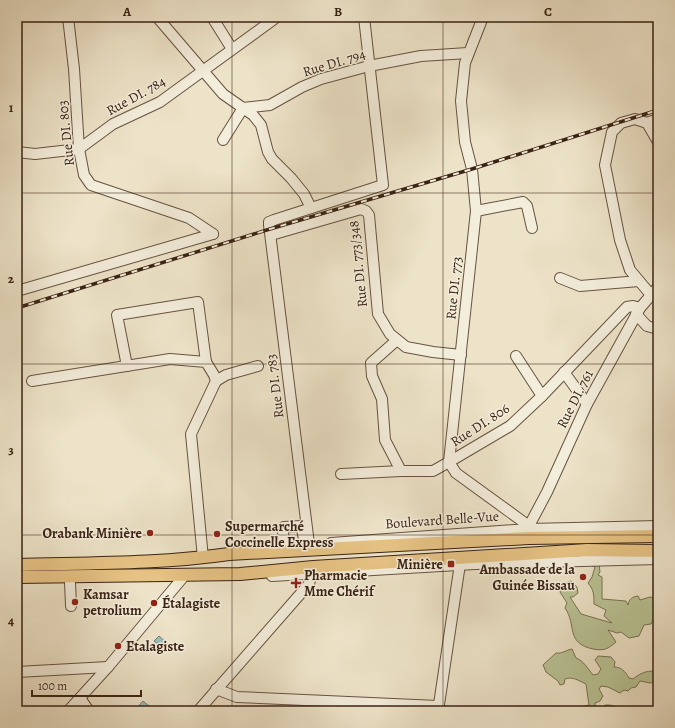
<svg xmlns="http://www.w3.org/2000/svg" width="675" height="728" font-family="Alegreya,serif">
  <rect width="100%" height="100%" fill="#ede3c8"/>
  <filter id="stains"><feTurbulence type="fractalNoise" baseFrequency=".005" numOctaves="4"/><feColorMatrix values="0 0 0 0 .2 0 0 0 0 .09 0 0 0 0 .02 0 0 0 .5 -.17"/></filter>
  <radialGradient id="worn" r=".72"><stop offset=".6" stop-color="#630" stop-opacity="0"/><stop offset="1" stop-color="#630" stop-opacity=".3"/></radialGradient>
  <g fill="#b9c395" stroke="#7a7254">
    <path d="M584,555L599,563L600,572L598,575L602,577V599L626,601L628,605C629,599 632,597 638,596L640,600L650,597L658,599L655,616L651,624L644,625L639,636L629,638L621,632L617,633L608,630L616,642C608,649 604,651 593,649C565,643 577,625 565,608L567,603L560,592L563,584L571,581L577,587L578,593L573,597H570L581,614L612,623L604,616L606,610L594,604C594,595 594,590 588,583L592,577L595,567L592,566Z"/>
    <path d="M572,649L576,658C584,661 588,669 593,675L598,674L601,669L595,660L598,656L611,657L615,662L614,667C621,667 625,671 629,678L633,679C641,673 645,671 655,671L658,676L656,682L650,683L640,681L636,687L631,688L628,691L624,690L620,693L608,687L601,686L599,689L603,696L600,701L595,703V708L601,709L605,705C611,705 616,705 619,710L618,711H585L580,707L589,705L586,684C579,681 573,676 565,679L564,684L560,685L558,681L546,672L543,665L556,653C562,654 566,650 572,649Z"/>
  </g>
  <g fill="#9abdba" stroke="#747f78">
    <polygon points="159,636 168,644 164,649 154,641"/>
    <polygon points="143,701 149,706 144,711 137,711 135,710"/>
  </g>
  <g fill="none" stroke-linecap="round" stroke-linejoin="round">
    <defs>
      <g id="minor">
        <polyline points="68,17 74,69 79,149 84,175 91,185 189,218 213,234"/>
        <polyline points="157,17 223,94 243,108 270,105 302,87 321,79 369,66 421,56 468,53"/>
        <polyline points="212,17 232,49"/>
        <polyline points="483,17 465,63 461,101 465,142 472,169 476,211 449,462 456,473 529,526"/>
        <polyline points="647,123 658,119"/>
        <polyline points="223,140 243,108 253,115 261,125 268,152 272,159 291,178 304,194 311,208"/>
        <polyline points="17,152 35,154 79,149 113,124 160,102 277,17"/>
        <polyline points="476,211 523,202 527,206 532,228"/>
        <polyline points="271,235 361,209 366,211 369,215 378,314 390,334 406,347 433,352 461,355"/>
        <polyline points="560,278 580,286 639,281"/>
        <polyline points="17,291 213,234"/>
        <polyline points="651,295 630,270 620,240 605,165 612,132 621,123 635,119 647,123 658,142"/>
        <polyline points="636,314 647,326 658,329"/>
        <polyline points="397,340 371,363 372,376 382,399 385,440 401,471"/>
        <polyline points="516,356 542,396"/>
        <polyline points="127,366 117,315 198,302 206,362"/>
        <polyline points="564,372 587,404"/>
        <polyline points="32,381 170,359 206,362 214,375 216,381 191,434 203,558"/>
        <polyline points="216,381 226,375 258,366"/>
        <polyline points="341,474 401,471 433,471 449,462 510,426 542,396 627,307 633,306 640,308"/>
        <polyline points="529,529 529,526 547,492 587,404 640,308 658,287"/>
        <polyline points="331,543 529,529 658,526"/>
        <polyline points="309,544 269,225 269,222 274,220 383,185 364,17"/>
        <polyline points="284,546 283,530 284,527 300,526 302,529 304,539"/>
        <polyline points="272,576 475,564 658,559"/>
        <polyline points="70,582 71,606"/>
        <polyline points="17,672 108,667"/>
        <polyline points="216,689 237,697 438,706"/>
        <polyline points="80,698 89,711"/>
        <polyline points="68,711 108,667 185,575"/>
        <polyline points="198,711 309,584 313,570"/>
        <polyline points="438,711 460,564"/>
        <polyline points="657,711 658,710"/>
      </g>
      <g id="major">
        <path d="M17,565C87,563 160,564 229,554L529,538L658,536"/>
        <polyline points="17,577 240,574 313,567 587,550 658,551"/>
      </g>
    </defs>
    <use href="#minor" stroke="#675241" stroke-width="12"/>
    <use href="#major" stroke="#3a2214" stroke-width="14"/>
    <use href="#minor" stroke="#f3eddb" stroke-width="10"/>
    <use href="#major" stroke="#e6c284" stroke-width="12"/>
    <defs>
      <polyline id="rail" points="17,308 270,229 472,169 658,110"/>
    </defs>
    <use href="#rail" stroke="#3a2214" stroke-width="3.5"/>
    <use href="#rail" stroke="#f3eddb" stroke-width="2" stroke-dasharray="6" stroke-linecap="butt"/>
  </g>
  <path fill="none" stroke="#3a2214" stroke-width="1" stroke-opacity="0.55" d="M232,17V711M443,17V711M17,193H658M17,364H658M17,535H658"/>
  <g fill="#8f2418" stroke="#f3eddb" stroke-width="1.5">
    <circle cx="150" cy="533" r="4"/>
    <circle cx="217" cy="534" r="4"/>
    <rect x="447" y="560" width="8" height="8" rx="2"/>
    <circle cx="583" cy="577" r="4"/>
    <path d="M294 577h4v4h4v4h-4v4h-4v-4h-4v-4h4z"/>
    <circle cx="75" cy="602" r="4"/>
    <circle cx="154" cy="603" r="4"/>
    <circle cx="118" cy="646" r="4"/>
  </g>
  <g text-anchor="middle" dominant-baseline="central" stroke-width="3" stroke-linejoin="round" paint-order="stroke">
    <g font-size="14" fill="#3a2214" stroke="#f3eddb">
      <text transform="translate(334 63) rotate(-17)">Rue DI. 794</text>
      <text transform="translate(136 96) rotate(-29)">Rue DI. 784</text>
      <text transform="translate(66 133) rotate(-96)">Rue DI. 803</text>
      <text transform="translate(358 264) rotate(-96)">Rue DI. 773/348</text>
      <text transform="translate(454 288) rotate(-84)">Rue DI. 773</text>
      <text transform="translate(275 386) rotate(-97)">Rue DI. 783</text>
      <text transform="translate(575 399) rotate(-63)">Rue DI. 761</text>
      <text transform="translate(480 425) rotate(-33)">Rue DI. 806</text>
      <text transform="translate(442 520) rotate(-4)">Boulevard Belle-Vue</text>
    </g>
    <g font-size="14" font-weight="bold" fill="#3a2214" stroke="#f3eddb" text-anchor="start">
      <text x="225" y="526">Supermarché<tspan x="225" dy="16">Coccinelle Express</tspan></text>
      <text x="142" y="533" text-anchor="end">Orabank Minière</text>
      <text x="443" y="564" text-anchor="end">Minière</text>
      <text x="575" y="569" text-anchor="end">Ambassade de la<tspan x="575" dy="16">Guinée Bissau</tspan></text>
      <text x="304" y="575">Pharmacie<tspan x="304" dy="16">Mme Chérif</tspan></text>
      <text x="83" y="594">Kamsar<tspan x="83" dy="16">petrolium</tspan></text>
      <text x="162" y="603">Étalagiste</text>
      <text x="126" y="646">Etalagiste</text>
    </g>
  </g>
  <rect width="675" height="728" fill="none" stroke="#ede3c8" stroke-width="44"/>
  <path d="M32 690v6h109v-6" fill="none" stroke="#3a2214" stroke-width="2"/>
  <text x="38" y="690" font-size="12" fill="#3a2214" stroke="#f3eddb" stroke-width="3" paint-order="stroke">100 m</text>
  <rect x="22" y="22" width="631" height="684" fill="none" stroke="#3a2214" stroke-width="1.5"/>
  <g font-size="13" text-anchor="middle" font-weight="bold" fill="#3a2214">
    <text x="127" y="16">A</text>
    <text x="338" y="16">B</text>
    <text x="548" y="16">C</text>
    <text x="11" y="112">1</text>
    <text x="11" y="283">2</text>
    <text x="11" y="454">3</text>
    <text x="11" y="625">4</text>
  </g>
  <rect width="100%" height="100%" filter="url(#stains)"/>
  <rect width="100%" height="100%" fill="url(#worn)"/>
</svg>
